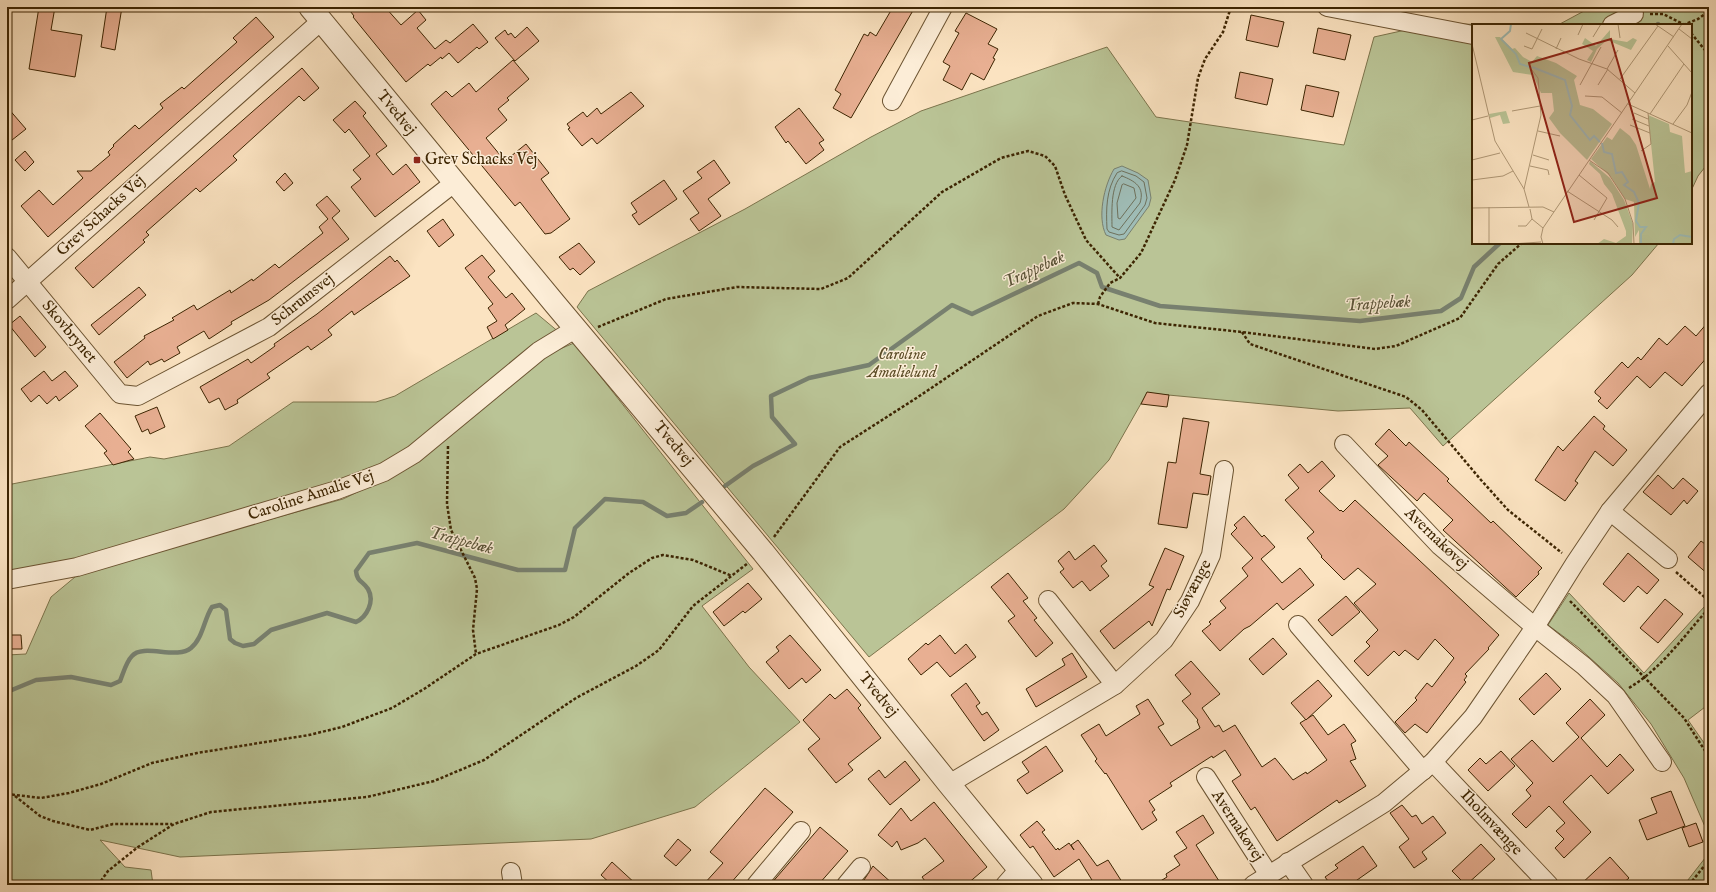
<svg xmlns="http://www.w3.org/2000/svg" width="1716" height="892" font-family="'IM FELL English',serif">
  <rect width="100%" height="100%" fill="#fbe3c1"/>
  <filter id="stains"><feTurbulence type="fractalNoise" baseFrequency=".005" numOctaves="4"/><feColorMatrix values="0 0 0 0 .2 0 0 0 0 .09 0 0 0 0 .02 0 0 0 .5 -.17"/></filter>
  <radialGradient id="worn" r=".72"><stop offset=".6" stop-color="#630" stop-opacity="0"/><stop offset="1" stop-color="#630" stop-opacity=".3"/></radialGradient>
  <g fill="#bac496" stroke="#7c744c">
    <polygon points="1585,7 1709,7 1709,162 1698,176 1691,191 1691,25 1558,25 1584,11"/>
    <polygon points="1437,23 1490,25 1473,25 1473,243 1659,243 1632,275 1443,446 1410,408 1338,411 1147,393 1109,460 1064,509 869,657 577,307 588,291 745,209 871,137 921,111 1107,47 1156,117 1344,145 1374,37"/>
    <polygon points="536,313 560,333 411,449 337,485 76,561 7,573 7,485 150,457 164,459 229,446 293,402 376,402 395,396"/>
    <polygon points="574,343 753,569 702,606 749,667 800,722 695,807 591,839 180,857 100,840 125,867 151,870 153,885 7,885 7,655 26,654 51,597 81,572 343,499 391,476 541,357"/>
    <polygon points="1569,593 1644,673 1704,607 1709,605 1709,704 1688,720 1709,750 1709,836 1684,778 1651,724 1618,683 1579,648 1548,625"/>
    <polygon points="1709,853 1709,885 1684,885"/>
  </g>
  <path fill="#9fbdb7" stroke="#78806f" d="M1122,166L1138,173L1148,180L1151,198L1149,206L1125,239L1119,240L1106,235C1097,217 1104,186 1114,169Z"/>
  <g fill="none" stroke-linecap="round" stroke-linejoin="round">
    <g stroke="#6e715c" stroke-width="1">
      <path d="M1122,171L1136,176L1144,182L1147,198L1145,205L1124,234L1119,235L1109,232L1107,229C1106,209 1106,190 1117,173Z"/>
      <path d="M1122,176C1135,181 1145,187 1140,203L1119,230L1112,227C1112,214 1110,184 1122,176Z"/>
      <polygon points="1124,184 1134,188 1136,198 1120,219 1118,218 1117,203 1122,185"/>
    </g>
    <g stroke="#78806f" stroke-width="4.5">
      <polyline points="1658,25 1658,24"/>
      <polyline points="725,486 753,466 795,444 772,417 771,396 809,378 869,365 952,305 972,314 1079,263 1097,273 1102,287 1160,306 1360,321 1441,311 1461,298 1474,267 1500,243"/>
      <path d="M7,692L36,680L71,677L111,685L120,681C123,674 126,662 132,656C143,643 177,660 191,648C203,638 204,619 212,607L220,605L226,610L230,639L235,643L243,646L254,644L271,630L327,613L356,622C367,617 375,601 368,589C363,581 357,582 356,571L369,553L417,543L518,570H565L575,528L605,499L643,502L667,516L686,513L702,502"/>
    </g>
  </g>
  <g fill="#e8af92" stroke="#3d2502">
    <polygon points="39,7 55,7 51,30 82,35 75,77 29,69"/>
    <polygon points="107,7 122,7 115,50 101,47"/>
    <polygon points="347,7 385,7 401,25 418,10 426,20 417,28 435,49 446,40 450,43 473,24 488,42 479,49 477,47 458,63 449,53 442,59 441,57 430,66 428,64 406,82 353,17 354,16"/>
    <polygon points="893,7 915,7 851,118 833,108 841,94 835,90 864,34 868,36 870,32 876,36"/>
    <polygon points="966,13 997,29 988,44 998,49 993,58 995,59 984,80 971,73 962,90 943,80 950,66 943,62 959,33 955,31"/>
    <polygon points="1251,15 1284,22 1278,47 1246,40"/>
    <polygon points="256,17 274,37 48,237 21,206 39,190 53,205 83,178 77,171 91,171 110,155 108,152 114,146 113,145 135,125 139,129 163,108 160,104 182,87 184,89 237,42 233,38"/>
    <polygon points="527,27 539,41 515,61 495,38 505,30 508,35 511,33 515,38"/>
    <polygon points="1318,28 1351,35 1345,60 1313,53"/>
    <polygon points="513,60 529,79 507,98 509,100 498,109 507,120 486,138 505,161 526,144 549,173 541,179 570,219 551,233 545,234 520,202 515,206 431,104 446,91 452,97 469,83 476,92"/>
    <polygon points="302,68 319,88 304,101 299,96 233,156 237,160 200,192 196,188 146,232 149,235 143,240 145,242 93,288 75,268"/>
    <polygon points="1240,72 1273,79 1267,105 1235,98"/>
    <polygon points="1306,85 1339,92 1333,117 1301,110"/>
    <polygon points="631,92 644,106 597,144 592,138 582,146 568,129 570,128 567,124 583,112 587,117 597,108 601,114"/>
    <polygon points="355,101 366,113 363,116 387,146 376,154 393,175 406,164 420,182 375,217 351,187 361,179 353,170 370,156 349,129 345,133 333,120"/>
    <polygon points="7,107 26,129 7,144"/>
    <polygon points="799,108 824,140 819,143 824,150 806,164 788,141 786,143 775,127"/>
    <polygon points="25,151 34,162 25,171 15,160"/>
    <polygon points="714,160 730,183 708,199 721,216 699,231 690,219 699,213 683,191 702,178 697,172"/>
    <polygon points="285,173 293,183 284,191 276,182"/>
    <polygon points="664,180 677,199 639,225 632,215 637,212 631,203"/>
    <polygon points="327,196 340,211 332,218 349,239 269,300 231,322 232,324 209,339 204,331 177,347 180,353 164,362 162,359 150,365 148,361 127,378 114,362 145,338 144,336 174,320 172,318 194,305 197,310 230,290 231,293 252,279 253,281 275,264 279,268 323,233 319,227 328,219 316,205"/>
    <polygon points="443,219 454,235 439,247 427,231"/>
    <polygon points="579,243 595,262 580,275 573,268 570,270 559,257"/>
    <polygon points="482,255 495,271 488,277 506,298 512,293 525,309 505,325 508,330 493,339 487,327 497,321 488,308 493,304 465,268"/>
    <polygon points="390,256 395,262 397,260 410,276 354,315 352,311 328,330 332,335 311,350 308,346 267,374 270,378 237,400 238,403 225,410 219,398 209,403 200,387 248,359 251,363 271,349 275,346 274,344 317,314"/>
    <polygon points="139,287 146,295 99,335 91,325"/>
    <polygon points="20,316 46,347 35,357 9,325"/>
    <polygon points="1709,321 1709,355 1682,386 1665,372 1650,388 1637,376 1607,409 1598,401 1601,398 1595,393 1595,391 1622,362 1628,368 1638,357 1641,360 1659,338 1667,345 1685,326 1696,336"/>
    <polygon points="44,371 52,381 65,371 78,386 59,401 56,396 47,404 39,395 31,402 21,389"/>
    <polygon points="1147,392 1169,395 1167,407 1141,404"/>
    <polygon points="157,407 165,427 150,434 148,429 142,432 135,416"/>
    <polygon points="100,413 131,449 128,452 134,459 113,465 104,453 107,451 85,426"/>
    <polygon points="1594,416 1605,426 1603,429 1627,450 1613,466 1595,451 1575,481 1578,483 1565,501 1535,480 1558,446 1563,451"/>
    <polygon points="1183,418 1209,422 1200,474 1211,476 1208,495 1193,493 1187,528 1158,524 1168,462 1176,463"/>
    <polygon points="1389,429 1406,446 1409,442 1449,479 1447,481 1491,523 1493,521 1542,568 1538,572 1539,574 1516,597 1443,530 1453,520 1424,493 1417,501 1378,465 1388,456 1375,444"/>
    <polygon points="1322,461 1335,476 1319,491 1340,511 1341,510 1343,512 1355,500 1499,635 1488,648 1489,649 1465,674 1467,676 1464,680 1466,682 1427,733 1415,724 1405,733 1395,722 1417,700 1415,698 1427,683 1432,687 1454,658 1435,639 1418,660 1405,650 1399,656 1394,651 1368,676 1354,661 1370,646 1366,642 1378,630 1354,603 1376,584 1358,568 1344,580 1321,557 1322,556 1307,538 1314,532 1285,500 1299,488 1288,475 1300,464 1308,473"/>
    <polygon points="1658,475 1673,489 1683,478 1698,491 1687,504 1684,500 1671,515 1643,492"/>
    <polygon points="1244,516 1262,537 1264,535 1275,547 1261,559 1282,583 1300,568 1314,585 1283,610 1277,603 1250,626 1244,629 1220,651 1202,631 1211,624 1209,622 1226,608 1220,601 1248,576 1242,568 1253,558 1231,534 1237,528 1234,525"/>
    <polygon points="1701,541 1709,547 1709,575 1688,557"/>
    <polygon points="1094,545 1107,561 1101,566 1109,576 1090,591 1082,581 1073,588 1060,572 1064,569 1058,561 1069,551 1075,560"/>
    <polygon points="1165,548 1184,556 1170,590 1167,589 1152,626 1149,621 1114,649 1100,631 1154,587 1149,585"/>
    <polygon points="1628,553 1659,580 1647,594 1638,586 1624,602 1603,584"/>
    <polygon points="1008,573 1028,598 1023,601 1037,618 1034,620 1053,643 1036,657 1008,621 1015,616 991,587"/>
    <polygon points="748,583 762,599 745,613 743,611 724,626 713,612"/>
    <polygon points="1346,596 1360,612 1332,636 1318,620"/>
    <polygon points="1665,599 1683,614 1658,643 1640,628"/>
    <polygon points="7,635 21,635 22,649 7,649"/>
    <polygon points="790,635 821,670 806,683 802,678 789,689 766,662 779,651 776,647"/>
    <polygon points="940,635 955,654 966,644 976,657 950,677 937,662 921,675 908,659 926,643 928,645"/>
    <polygon points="1273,638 1287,654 1263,675 1249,659"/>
    <polygon points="1072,653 1087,677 1036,707 1026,689 1065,665 1062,659"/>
    <polygon points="1191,661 1220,694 1202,708 1215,727 1219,725 1223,732 1235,725 1262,767 1275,758 1293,780 1306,772 1307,774 1327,760 1300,723 1313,715 1328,735 1344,724 1356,741 1351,744 1356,759 1350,761 1366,786 1339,803 1337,800 1277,841 1255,807 1251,810 1232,781 1241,775 1225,750 1213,758 1212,756 1170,783 1172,786 1149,801 1155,810 1152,812 1157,820 1142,830 1106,773 1105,774 1095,761 1097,759 1081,735 1099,724 1106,736 1140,714 1136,706 1148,699 1164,724 1158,727 1171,746 1200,728 1197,721 1198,720 1182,701 1191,694 1175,675"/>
    <polygon points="1546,673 1561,689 1534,715 1519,699"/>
    <polygon points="1318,680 1332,696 1306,720 1291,703"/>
    <polygon points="966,683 980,703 976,706 982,715 987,712 999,730 984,741 951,695"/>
    <polygon points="847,689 861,705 858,708 881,738 848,764 853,770 836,783 808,749 820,739 803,720 830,694 835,699"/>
    <polygon points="1590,699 1605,715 1581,738 1607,767 1620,754 1634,770 1608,794 1591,775 1563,802 1591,832 1564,858 1555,848 1564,839 1556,831 1565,823 1549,806 1526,828 1512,814 1531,796 1526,790 1533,783 1511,759 1532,740 1553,762 1579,737 1566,723"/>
    <polygon points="1046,746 1063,771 1027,794 1017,780 1029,772 1022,762"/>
    <polygon points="1501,751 1515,766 1488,791 1468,770 1480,758 1486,764"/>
    <polygon points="905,761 920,780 890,805 868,779 879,770 885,778"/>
    <polygon points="765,788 793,812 729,885 703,885 723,863 710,852"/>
    <polygon points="1671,791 1685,826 1647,840 1639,820 1657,813 1651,798"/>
    <polygon points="934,802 987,867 966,885 928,885 922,877 944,861 925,838 918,843 901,850 897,841 892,847 878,835 901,808 911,821"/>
    <polygon points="1402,805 1412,817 1416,815 1422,824 1433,816 1446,833 1422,852 1427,859 1414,868 1399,847 1409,839 1390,813"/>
    <polygon points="1203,815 1214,833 1196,845 1219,881 1213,885 1154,885 1167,877 1166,874 1180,865 1174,856 1187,848 1176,832"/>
    <polygon points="1037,821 1045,830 1042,832 1056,850 1058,848 1059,850 1069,843 1074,850 1071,845 1078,840 1097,866 1108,860 1124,885 1095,885 1079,859 1054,877 1033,846 1030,848 1020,835"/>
    <polygon points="1696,823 1703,842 1689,847 1682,828"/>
    <polygon points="820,827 848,851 818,885 770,885"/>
    <polygon points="678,839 691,850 676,866 664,856"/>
    <polygon points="1481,844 1495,859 1466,885 1452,871"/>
    <polygon points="1363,846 1377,866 1350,885 1331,885 1325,877 1338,868 1335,865"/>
    <polygon points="1610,857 1629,878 1621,885 1580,885"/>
    <polygon points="612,862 637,885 612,885 601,875"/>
    <polygon points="873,866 894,885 869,885 864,880"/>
  </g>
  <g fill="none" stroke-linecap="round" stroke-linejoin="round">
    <defs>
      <g id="minor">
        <polyline points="1327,7 1473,35"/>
        <polyline points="1612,25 1634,14"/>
        <polyline points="892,101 943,7"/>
        <polyline points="7,257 120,394 138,396 269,327 454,183"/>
        <polyline points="7,300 321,21"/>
        <polyline points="1344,444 1440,546 1535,627 1584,666 1616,696 1662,762"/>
        <polyline points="1610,511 1668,559"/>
        <polyline points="7,580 77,567 337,490 384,472 414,454 539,351 575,329"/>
        <polyline points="1048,600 1115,685"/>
        <polyline points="1298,625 1423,771"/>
        <polyline points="1433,762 1549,885"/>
        <polyline points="1206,777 1269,875"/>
        <polyline points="949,784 1115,685 1164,640 1190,601 1211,555 1224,470"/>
        <polyline points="1288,862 1304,885"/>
        <polyline points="511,872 513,885"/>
        <polyline points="756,885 801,831"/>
        <polyline points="846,885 861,867"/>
        <polyline points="1005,885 1019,869"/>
        <polyline points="1253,885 1384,803 1433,762 1473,717 1535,627 1575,563 1610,511 1709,393"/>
      </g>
      <polyline id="tertiary" points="310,7 555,304 763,552 949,784 1032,885"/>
    </defs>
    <use href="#minor" stroke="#6c5432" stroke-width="20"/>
    <use href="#tertiary" stroke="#6c5432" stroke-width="24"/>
    <g stroke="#3d2502" stroke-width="2.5" stroke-dasharray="3 2" stroke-linecap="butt">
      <polyline points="1650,14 1663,14 1685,25"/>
      <polyline points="1683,25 1698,19 1709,11"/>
      <polyline points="1691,33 1709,55"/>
      <polyline points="1098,304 1100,297 1110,283 1120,278 1141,253 1175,180 1187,145 1198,78 1205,59 1223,32 1231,7"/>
      <polyline points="598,327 666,299 737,287 821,289 848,278 942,192 1001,158 1028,151 1045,156 1055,166 1065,195 1086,240 1120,278"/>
      <polyline points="1242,332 1250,344 1406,397 1422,410 1481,480 1508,510 1562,553"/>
      <polyline points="448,446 447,504 451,530 475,578 477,589 473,630 476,654"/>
      <polyline points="774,537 840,447 918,397 1038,316 1073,303 1098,304 1155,323 1242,332 1375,349 1396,346 1460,318 1498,264 1522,243"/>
      <polyline points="1676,572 1709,601"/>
      <polyline points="1570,601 1684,718 1709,757"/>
      <polyline points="1706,611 1709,614"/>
      <path d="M1629,688C1662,668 1684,636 1709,608"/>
      <polyline points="7,794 41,798 69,793 101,784 152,763 197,753 309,735 342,727 392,708 424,689 476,654 559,625 574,617 629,573 652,558 663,555 693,560 732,576"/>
      <polyline points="15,796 40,816 53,821 90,830 113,824 172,824"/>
      <polyline points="98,885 108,871 138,847 174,824 211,812 367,797 434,781 484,760 576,698 636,666 659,650 693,606 748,563"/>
      <polyline points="1689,885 1709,860"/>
    </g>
    <use href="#minor" stroke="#fcedd7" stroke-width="18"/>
    <use href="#tertiary" stroke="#fcedd7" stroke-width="22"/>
  </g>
  <rect fill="#8f2418" stroke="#fcedd7" stroke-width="1.5" x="413" y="156" width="8" height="8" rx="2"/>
  <g text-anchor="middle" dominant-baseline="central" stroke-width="3" stroke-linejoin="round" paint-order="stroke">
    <g font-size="16" fill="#3d2502" stroke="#fcedd7">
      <text transform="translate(396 113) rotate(51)">Tvedvej</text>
      <text transform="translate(101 216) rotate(-42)">Grev Schacks Vej</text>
      <text transform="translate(303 300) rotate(-38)">Schrumsvej</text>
      <text transform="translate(69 332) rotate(50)">Skovbrynet</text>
      <text transform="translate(673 444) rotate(50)">Tvedvej</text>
      <text transform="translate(311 496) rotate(-18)">Caroline Amalie Vej</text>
      <text transform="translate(1436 539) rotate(44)">Avernakøvej</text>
      <text transform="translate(1193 589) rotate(-62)">Siøvænge</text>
      <text transform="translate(878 695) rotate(51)">Tvedvej</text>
      <text transform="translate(1491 823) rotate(47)">Iholmvænge</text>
      <text transform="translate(1237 826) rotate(57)">Avernakøvej</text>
    </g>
    <g font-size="16" fill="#3d2502" stroke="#fcedd7" text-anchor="start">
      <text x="425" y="160">Grev Schacks Vej</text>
    </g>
    <g font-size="16" font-style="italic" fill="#5c4d27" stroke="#fcedd7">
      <text x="902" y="355">Caroline<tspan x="902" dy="18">Amalielund</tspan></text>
    </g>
    <g font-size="17" font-style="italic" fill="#5a5338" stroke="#fcedd7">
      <text transform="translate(1034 270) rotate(-25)">Trappebæk</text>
      <text transform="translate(1378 304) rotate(-4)">Trappebæk</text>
      <text transform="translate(461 541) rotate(15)">Trappebæk</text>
    </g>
  </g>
  <g transform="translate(1472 24)">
    <rect width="220" height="220" fill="#fbe3c1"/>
    <path d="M138,6V15L155,18L161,14L165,16L159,26L135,16L125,25L119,38L115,36L121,27L110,20L113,14L124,22ZM23,13H28L40,25L43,24L51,33L60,38L65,32L84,39L105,52L102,56L108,81L121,85L140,100L115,136L88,109L77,94L82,87L80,69H69L61,51L41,48ZM34,87L38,99L31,100L28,91L18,94L17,90ZM176,91L197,100L198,108L210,112L213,149L220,147V220H167V206L163,213L162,178L153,175L139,153L119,135L135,113L140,116L148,104L158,112L164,121L178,165L179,160L183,158ZM118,137L138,154L152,176L161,200L160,220H125L132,215L144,219L154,212V207L140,170L132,160L128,150L117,140Z" fill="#bac496"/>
    <path fill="none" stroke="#9fbdb7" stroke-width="2" d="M39,0L38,7L29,15L44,30L48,40L58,43M60,43L93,56L100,82L98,91L118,116L122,112L128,118M130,119L132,128L140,130L144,149L150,148L156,158L152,161L162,168L167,179L164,197L168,203H174L169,210V220M201,220L202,215L208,211L220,213"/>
    <path fill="none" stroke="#af9775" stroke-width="1" d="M146,0L148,14M183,0L202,13M207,5L220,15M54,9L107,35L135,45L163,69M106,11L111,0M121,13L129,0M0,20L23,117L52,165L57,183M52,22L60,25L70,5M196,22L220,49M84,25L89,14M135,45L146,26M148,55L186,2M108,61L129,23M126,61L136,45M113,72L130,73L150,89M156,80L220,109M40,87L68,82M162,89L176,95M178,90L212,40M160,95L177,102M0,96L16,92M201,100L215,81L220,68M158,101L178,109M66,107L88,112M169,127L179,120L176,89M61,131L77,136M0,136L28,129M117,136L136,149L153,175L161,199L162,220M58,142L76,146L77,151M107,151L135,174L122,196M0,156L31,152L41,147M52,165L69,91L66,54L60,46M95,167L140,196L146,203M0,184L71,183L82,188M58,185L60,195L71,204M46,202H54L60,195M0,220H13M17,220V183M39,220L69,218M71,220L69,213L71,204L210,0"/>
    <path fill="#8f2418" fill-opacity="0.15" stroke="#8f2418" stroke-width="2" d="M139,15L185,174L102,198L57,39Z"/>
    <rect width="220" height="220" fill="none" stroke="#3d2502" stroke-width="2"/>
  </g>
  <rect width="1716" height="892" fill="none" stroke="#fbe3c1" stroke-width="24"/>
  <rect x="8" y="8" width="1700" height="876" fill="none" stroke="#3d2502" stroke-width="2"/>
  <rect x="12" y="12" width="1692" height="868" fill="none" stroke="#3d2502"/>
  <rect width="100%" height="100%" filter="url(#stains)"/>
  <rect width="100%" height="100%" fill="url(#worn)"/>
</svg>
